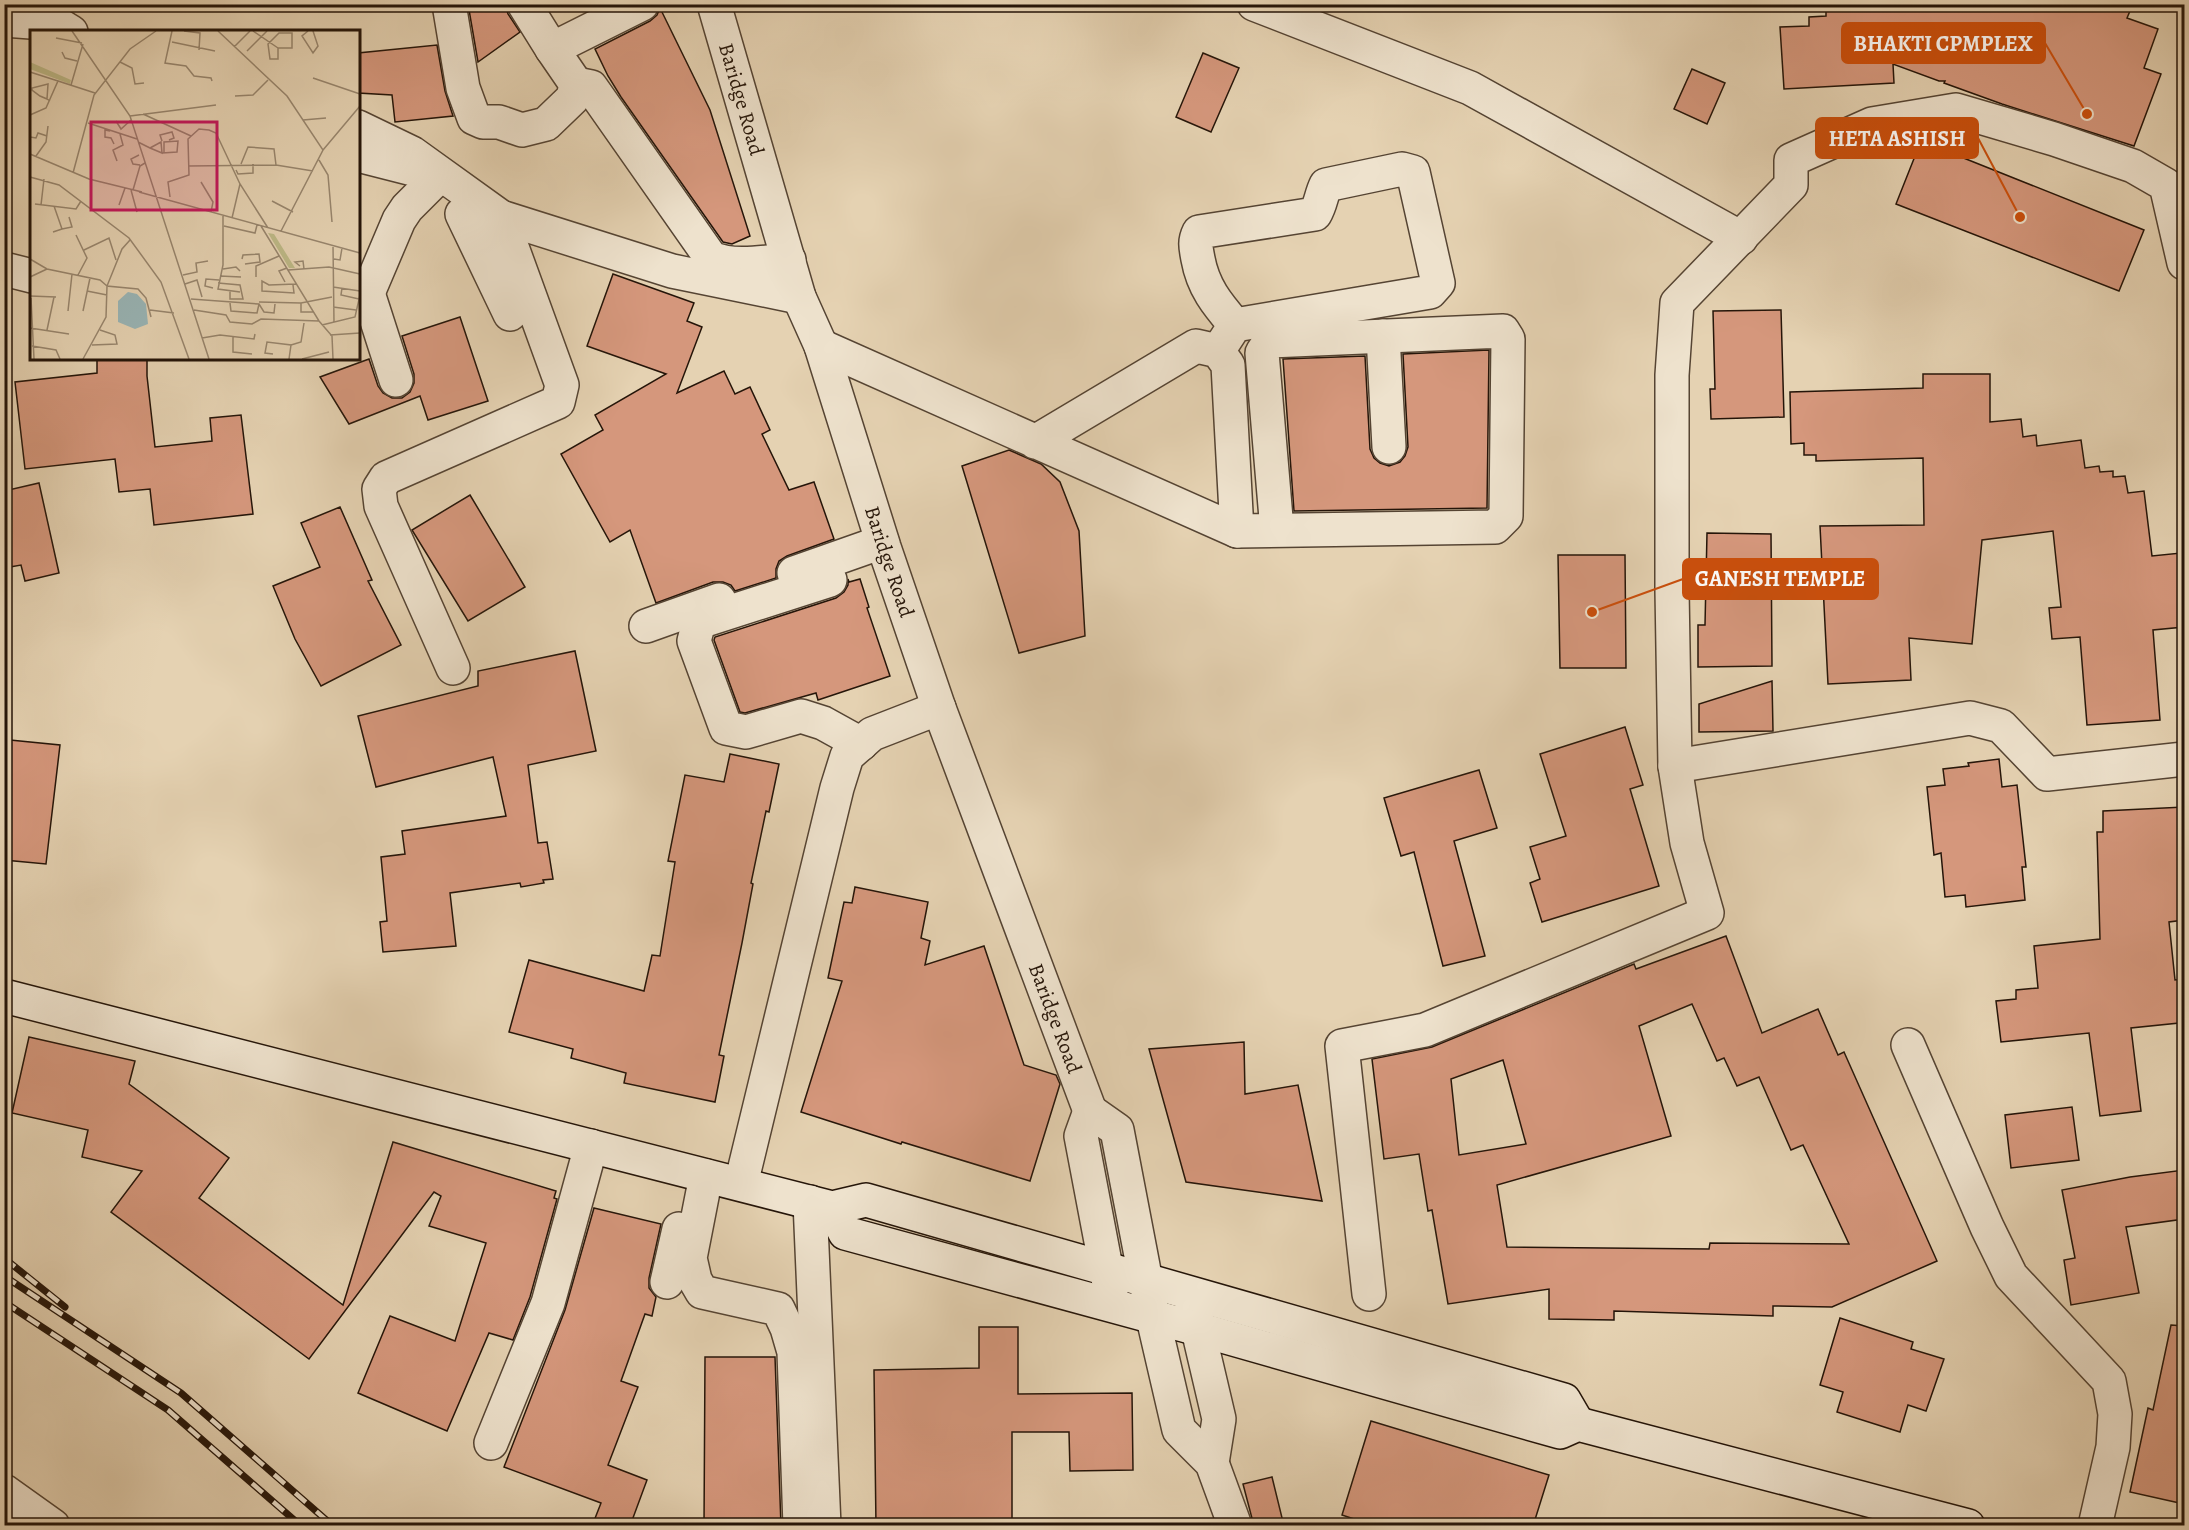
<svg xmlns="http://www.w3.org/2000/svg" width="2189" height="1530" font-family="Alegreya,serif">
  <rect width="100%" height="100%" fill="#e5d2b2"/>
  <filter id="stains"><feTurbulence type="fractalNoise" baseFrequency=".00333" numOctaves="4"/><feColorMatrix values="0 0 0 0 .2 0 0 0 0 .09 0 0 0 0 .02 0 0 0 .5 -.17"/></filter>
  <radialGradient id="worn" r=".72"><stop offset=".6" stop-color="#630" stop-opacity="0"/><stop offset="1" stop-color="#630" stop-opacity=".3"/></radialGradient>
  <g fill="#d5977c" stroke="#251509" stroke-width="1.5" fill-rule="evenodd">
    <polygon points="468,4 505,4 508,14 520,32 478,62"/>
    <polygon points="1844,4 2133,4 2127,18 2158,29 2144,68 2161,74 2134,146 2002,104 1944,83 1945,81 1939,81 1893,64 1894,83 1784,89 1780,27 1809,26 1809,17 1826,16 1826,8 1843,7"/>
    <polygon points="660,8 710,110 750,236 732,244 723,242 621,97 608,76 595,49 650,21 657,15"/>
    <polygon points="437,45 445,91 453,116 395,122 392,95 358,93 358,53"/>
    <polygon points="1203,53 1239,68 1211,132 1176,117"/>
    <polygon points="1692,69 1725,83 1707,124 1674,109"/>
    <polygon points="1921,141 2144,230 2119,291 1896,204"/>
    <polygon points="613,274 694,303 687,321 702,327 677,393 724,371 735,394 750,387 770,430 762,434 789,490 814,482 834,539 787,556 779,561 776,569 776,578 735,591 731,585 723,582 713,582 656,603 630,530 610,542 561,454 603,430 595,415 666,374 587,346"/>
    <polygon points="1781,310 1784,417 1711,419 1710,389 1715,389 1713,311"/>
    <polygon points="460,317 488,401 428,420 420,396 349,424 320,377 369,359 378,386 383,393 392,398 402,398 410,392 414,383 414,374 402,336"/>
    <polygon points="1489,350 1487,508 1294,511 1283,359 1365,356 1370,449 1374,458 1380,463 1389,466 1400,462 1405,456 1408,447 1403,354"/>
    <polygon points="97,358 147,358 147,376 155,447 212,441 210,418 241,415 253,514 154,525 150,489 119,492 115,459 25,469 15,382 97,373"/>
    <polygon points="1923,374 1990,374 1990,422 2021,419 2023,437 2036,435 2037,446 2081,440 2085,468 2099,466 2100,472 2113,471 2113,477 2125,476 2128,493 2144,491 2152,556 2181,553 2184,591 2184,627 2153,630 2160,720 2087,725 2080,637 2052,639 2049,608 2061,607 2053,531 1982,540 1972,644 1909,638 1911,680 1828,684 1820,526 1924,525 1923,458 1816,461 1816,455 1804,455 1804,443 1791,444 1790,392 1923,388"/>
    <polygon points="1009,450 1041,464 1060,482 1079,531 1085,636 1019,653 962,466"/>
    <polygon points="39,483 59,573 25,581 21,565 4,568 4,491"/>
    <polygon points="470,495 525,587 468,621 412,530"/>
    <polygon points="340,507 372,580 368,581 401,645 321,686 295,639 273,586 320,567 301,523"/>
    <polygon points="1707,533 1771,534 1772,666 1698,667 1698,625 1705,625"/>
    <polygon points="1558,555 1625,555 1626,668 1560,668"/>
    <polygon points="848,579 849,582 860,579 869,607 867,608 890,676 818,700 816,693 745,713 740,712 714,640 715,637 836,598 844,592 848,585"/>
    <polygon points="575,651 596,751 528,765 538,843 547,842 553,879 543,880 544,883 521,887 520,883 450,893 456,946 383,952 380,922 387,921 381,857 405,854 402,831 506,816 493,757 376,787 358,716 478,686 478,671"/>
    <polygon points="1772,681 1773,731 1699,732 1699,704"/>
    <polygon points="1625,727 1643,785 1630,789 1659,886 1542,922 1530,883 1540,879 1530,847 1566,836 1540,754"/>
    <polygon points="10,740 60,745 46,864 4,860 4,795"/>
    <polygon points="730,754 779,764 769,812 766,811 751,883 753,884 742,943 719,1055 724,1056 715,1102 624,1083 626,1073 571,1058 573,1049 509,1032 529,960 644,991 652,955 660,956 675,862 668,861 685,775 724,782"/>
    <polygon points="1999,759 2002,787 2017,785 2026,867 2022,867 2025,900 1966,907 1965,895 1945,897 1941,853 1934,855 1927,787 1945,785 1943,769 1969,766 1968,763"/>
    <polygon points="1479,770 1497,828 1454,841 1485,956 1443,966 1414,852 1401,856 1384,798"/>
    <polygon points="2184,807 2184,920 2169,922 2175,980 2184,979 2184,1016 2179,1016 2179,1023 2131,1028 2141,1111 2100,1116 2089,1033 2001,1042 1996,1001 2016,999 2016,990 2038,988 2034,946 2100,939 2097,832 2103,832 2103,811"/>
    <polygon points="855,887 928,902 921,938 930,941 925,965 984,946 1024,1065 1056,1075 1060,1084 1030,1181 902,1142 901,1144 801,1112 842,981 828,978 844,902 852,903"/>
    <path d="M1726,936L1762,1033L1818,1009L1838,1055L1844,1052L1937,1261L1832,1307L1773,1306V1316L1614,1311V1320L1549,1319V1289L1448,1304L1432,1210L1428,1211L1419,1154L1384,1159L1372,1059L1432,1047L1634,964L1636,969ZM1692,1004L1717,1061L1724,1058L1737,1086L1759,1077L1791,1150L1803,1145L1849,1244L1710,1243L1709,1249L1507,1247L1497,1185L1671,1136L1639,1026ZM1503,1060L1526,1144L1459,1155L1451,1079Z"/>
    <polygon points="29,1037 135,1061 129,1084 229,1158 199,1198 343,1305 393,1142 556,1191 554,1198 557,1199 530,1297 513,1340 489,1333 447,1431 358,1393 390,1316 455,1341 486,1243 429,1226 441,1196 434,1192 309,1359 111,1212 142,1171 82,1157 88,1130 12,1113"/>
    <polygon points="1244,1042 1245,1094 1298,1085 1322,1201 1186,1182 1149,1049"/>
    <polygon points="2072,1107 2079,1160 2011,1168 2005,1115"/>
    <polygon points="2184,1170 2184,1219 2126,1227 2139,1293 2071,1305 2064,1260 2075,1258 2062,1190 2130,1177"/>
    <polygon points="594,1208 661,1224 649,1278 649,1288 656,1297 652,1316 645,1314 621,1381 638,1387 608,1465 647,1480 630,1526 592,1526 601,1503 504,1467 565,1310"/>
    <polygon points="1840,1318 1913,1342 1911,1349 1944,1359 1926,1411 1908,1405 1900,1432 1837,1412 1843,1392 1820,1385"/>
    <polygon points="2171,1325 2184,1326 2184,1504 2130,1492 2148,1408 2153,1410"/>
    <polygon points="979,1327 1018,1327 1018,1394 1132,1393 1133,1470 1070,1471 1069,1432 1012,1432 1012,1526 876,1526 874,1370 979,1368"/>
    <polygon points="705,1357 775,1357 781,1526 704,1526"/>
    <polygon points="1371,1421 1549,1475 1533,1526 1375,1526 1342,1515"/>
    <polygon points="1272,1477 1284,1526 1254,1526 1243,1484"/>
  </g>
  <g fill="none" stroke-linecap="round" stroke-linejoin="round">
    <defs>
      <g id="minor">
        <polyline points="449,4 463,88 474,118 483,122 499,122 522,130 546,124 573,98 576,84 552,49 642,4"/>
        <polyline points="524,4 552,49"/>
        <polyline points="1254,4 1470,88 1741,238"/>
        <polyline points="4,20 58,24 71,32"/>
        <path d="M576,84L591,87L711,258C735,268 763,262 789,260"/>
        <polyline points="358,127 412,153 501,217 672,271 799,297"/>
        <polyline points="358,155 409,168"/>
        <polyline points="4,269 32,276"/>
        <polyline points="358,285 368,293 396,380"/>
        <polyline points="368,293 399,220 407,208 432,183"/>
        <polyline points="1383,336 1389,447"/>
        <polyline points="821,346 1237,531 1228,365 1218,351 1196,346 1035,442"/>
        <path d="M1218,351L1235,325L1430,292L1438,283L1413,172L1402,169L1326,185C1321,195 1321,204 1315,214L1199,232C1194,242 1196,248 1198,259C1203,287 1217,304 1235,325"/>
        <polyline points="1237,531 1495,527 1506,516 1508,339 1503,331 1270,341 1262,353 1277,530"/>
        <polyline points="794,573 882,542"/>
        <polyline points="830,580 699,622 694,641 726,728 746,732 801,716 823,723 861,744"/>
        <polyline points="646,626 719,600"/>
        <polyline points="453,668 381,506 379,489 386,478 558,402 562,385 501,217 462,214 510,314"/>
        <polyline points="1675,766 1970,718 2001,726 2047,774 2184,759"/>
        <polyline points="1908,1045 1987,1227 2011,1276 2109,1381 2115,1414 2113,1447 2095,1526"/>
        <polyline points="706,1176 690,1258 695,1280 702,1292 778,1309 787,1328 794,1352 800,1526"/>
        <polyline points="741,1184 837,788 847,756 872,734 939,708"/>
        <polyline points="810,1202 824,1526"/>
        <polyline points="667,1282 679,1229"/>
        <polyline points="1369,1294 1342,1046 1425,1030 1707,913 1687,843 1675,766 1672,590 1672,375 1677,303 1791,185 1791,160 1872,124 1956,110 2054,139 2133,166 2166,185 2184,263"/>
        <polyline points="1192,1304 1219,1419 1212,1463"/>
        <polyline points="1153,1318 1179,1430 1212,1463 1235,1526"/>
        <polyline points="491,1443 548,1303 591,1146"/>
        <polyline points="4,1491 53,1526"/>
      </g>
      <g id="tertiary">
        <path id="s1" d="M714,4L799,297L821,346L884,547L939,708L1090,1111"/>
        <polyline points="1090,1111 1117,1130 1153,1318"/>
        <polyline points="1090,1111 1081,1136 1111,1294"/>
      </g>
      <g id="secondary">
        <polyline points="4,996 832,1208 866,1200 1564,1400 1578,1424"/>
        <polyline points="832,1208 845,1233 1198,1329 1560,1432 1578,1424 1968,1526"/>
      </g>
    </defs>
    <use href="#minor" stroke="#543" stroke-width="36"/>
    <use href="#tertiary" stroke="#543" stroke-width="36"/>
    <use href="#secondary" stroke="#251509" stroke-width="36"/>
    <use href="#minor" stroke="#eee2cd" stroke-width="33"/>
    <use href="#tertiary" stroke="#eee2cd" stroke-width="33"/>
    <use href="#secondary" stroke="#eee2cd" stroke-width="33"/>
    <defs>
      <g id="rail">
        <polyline points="4,1258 65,1307"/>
        <polyline points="4,1276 181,1393 333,1526"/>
        <polyline points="4,1302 168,1410 301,1526"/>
      </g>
    </defs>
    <use href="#rail" stroke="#251509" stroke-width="7"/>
    <use href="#rail" stroke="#eee2cd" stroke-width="4.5" stroke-dasharray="14" stroke-linecap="butt"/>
  </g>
  <g text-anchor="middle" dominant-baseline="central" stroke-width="4.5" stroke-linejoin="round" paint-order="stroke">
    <g font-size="21" fill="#251509" stroke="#eee2cd">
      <text stroke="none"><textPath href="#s1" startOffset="99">Baridge Road</textPath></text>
      <text stroke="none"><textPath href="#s1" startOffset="585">Baridge Road</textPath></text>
      <text stroke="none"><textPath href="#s1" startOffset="1071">Baridge Road</textPath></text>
    </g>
  </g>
  <g transform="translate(30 30)">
    <rect width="330" height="330" fill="#e5d2b2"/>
    <path d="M0,32L41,50L40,54L0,39ZM238,203L244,204L265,238H259Z" fill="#bdb987"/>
    <path d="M98,262L107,264L116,274L118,294L105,299L88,292V271Z" fill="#99b5b6"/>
    <path fill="none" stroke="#98866e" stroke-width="1.5" d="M42,1L100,86L179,329M142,1L135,33L156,36L164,46L181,48L182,51M154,1L170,3L169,20M188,1L257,66L293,120L251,201M223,1L248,18M278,1L272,6L283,23L288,16L283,1M249,3H262V18H248V29H240L238,14ZM26,8L52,13M142,12L185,21M204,17L220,1M217,21L237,1M32,22L35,28L47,31M90,32L102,38L105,54L114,53M0,42L28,51M283,48L330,64M41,55L53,14M205,66L223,65L238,50M17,69L18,54L2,58V60L10,66L17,69L20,71M113,84L161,106M0,85L16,78L28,51L65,63M100,86L186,75M273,90L296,88M86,91L91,99L101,90M58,93L107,109M80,101L75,100V107L81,108L84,114M0,107L6,108L8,103L17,106M132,111L130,105L142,102L144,108L139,110M108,112L120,118L132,123L131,112L120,118M293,120L330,76M132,123L147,122L148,111L134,112V123M0,124L59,149L112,162M109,125L101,129L103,134L110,135M6,126L16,112L18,96M289,130L298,145L302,192M87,131L83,120L93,115L90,104M211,134L218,117L244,119L246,135M158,136L246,135L283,141M206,140L208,144L223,143V134M43,143L64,65L100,19L126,1M0,147L29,155L99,208L131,252L159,329M171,152L183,172L181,182M101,160L107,182M103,160L110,136L115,133M109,162L330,223M140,167L138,152L159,145L158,109L169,99L179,100L186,103L210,154L238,198M242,171L263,182M5,174L46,179L51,171M11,175L14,149M89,175L95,158M193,186V235L188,259L210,262M202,188L210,154M194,196L225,203L227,195M231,196L289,291L302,306L303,329M32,199L42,197L39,187M23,202L32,199L24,176M46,205L57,228L48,245M100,210L92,219L77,256L108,259L116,268L121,287M303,215L304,292M54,220L79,208L86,230M0,229L17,239L70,250L77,256L76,287L53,329M212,229L213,225L229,224L230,232L215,234M304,229L310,230L312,218M270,236L265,232L273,231L274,239M193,239L206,237L210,241M258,240L299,237L330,244M153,245L167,242L166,233L178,231M190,246L211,247M0,247L17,239M226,247V236L249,226M255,252L249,241L257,238M188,253L210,255L213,269H200V261M155,254L167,250L172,267M263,255L264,263L232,261V251L239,255L266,254M303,257L330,261M183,258L175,256L176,249L189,250M312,258L311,265L329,269M57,261L77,265M0,266L26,267M1,268L4,329M161,269L229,274L234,282L244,283L245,274M229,272L271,273L302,267M200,273L201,281L227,283L229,274M271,273V282H283M303,277L326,280M120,280L144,283M164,280L196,285L200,292L222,294L231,289L289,291M38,281L42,244M53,281L60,248M292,295L325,287L330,265M0,298L39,304M17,300L24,267M300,305L330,303M203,307V322L222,324M172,308L190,305L224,309L225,304M62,315L87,314L85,305L70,300M261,315L271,312L274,293M2,316L26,320L30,329M243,324L235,323L237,312L261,315L259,329M272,329L299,322"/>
    <path fill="#c2185b" fill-opacity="0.15" stroke="#c2185b" stroke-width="3" d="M61,92H187V180H61Z"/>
    <rect width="330" height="330" fill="none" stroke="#251509" stroke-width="3"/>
  </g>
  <path fill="none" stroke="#cb4f0c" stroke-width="2" d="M2087 114L2045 43M2020 217L1978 138M1592 612L1683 579"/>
  <g fill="#cb4f0c" stroke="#eee2cd" stroke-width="2">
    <circle cx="2087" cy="114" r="6"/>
    <circle cx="2020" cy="217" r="6"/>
    <circle cx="1592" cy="612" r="6"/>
  </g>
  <g fill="#cb4f0c" stroke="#cb4f0c" stroke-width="2">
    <rect x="1842" y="23" width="203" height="40" rx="6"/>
    <rect x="1816" y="118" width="162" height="40" rx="6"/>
    <rect x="1683" y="559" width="195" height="40" rx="6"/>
  </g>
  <g font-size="22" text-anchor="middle" font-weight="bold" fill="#fff">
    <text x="1943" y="51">BHAKTI CPMPLEX</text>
    <text x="1897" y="146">HETA ASHISH</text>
    <text x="1780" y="586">GANESH TEMPLE</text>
  </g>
  <rect width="2189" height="1530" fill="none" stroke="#e5d2b2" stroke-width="24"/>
  <rect x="6" y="6" width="2177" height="1518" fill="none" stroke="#251509" stroke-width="3"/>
  <rect x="12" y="12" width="2165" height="1506" fill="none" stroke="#251509" stroke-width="1.5"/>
  <rect width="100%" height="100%" filter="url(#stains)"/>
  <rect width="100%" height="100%" fill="url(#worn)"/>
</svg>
